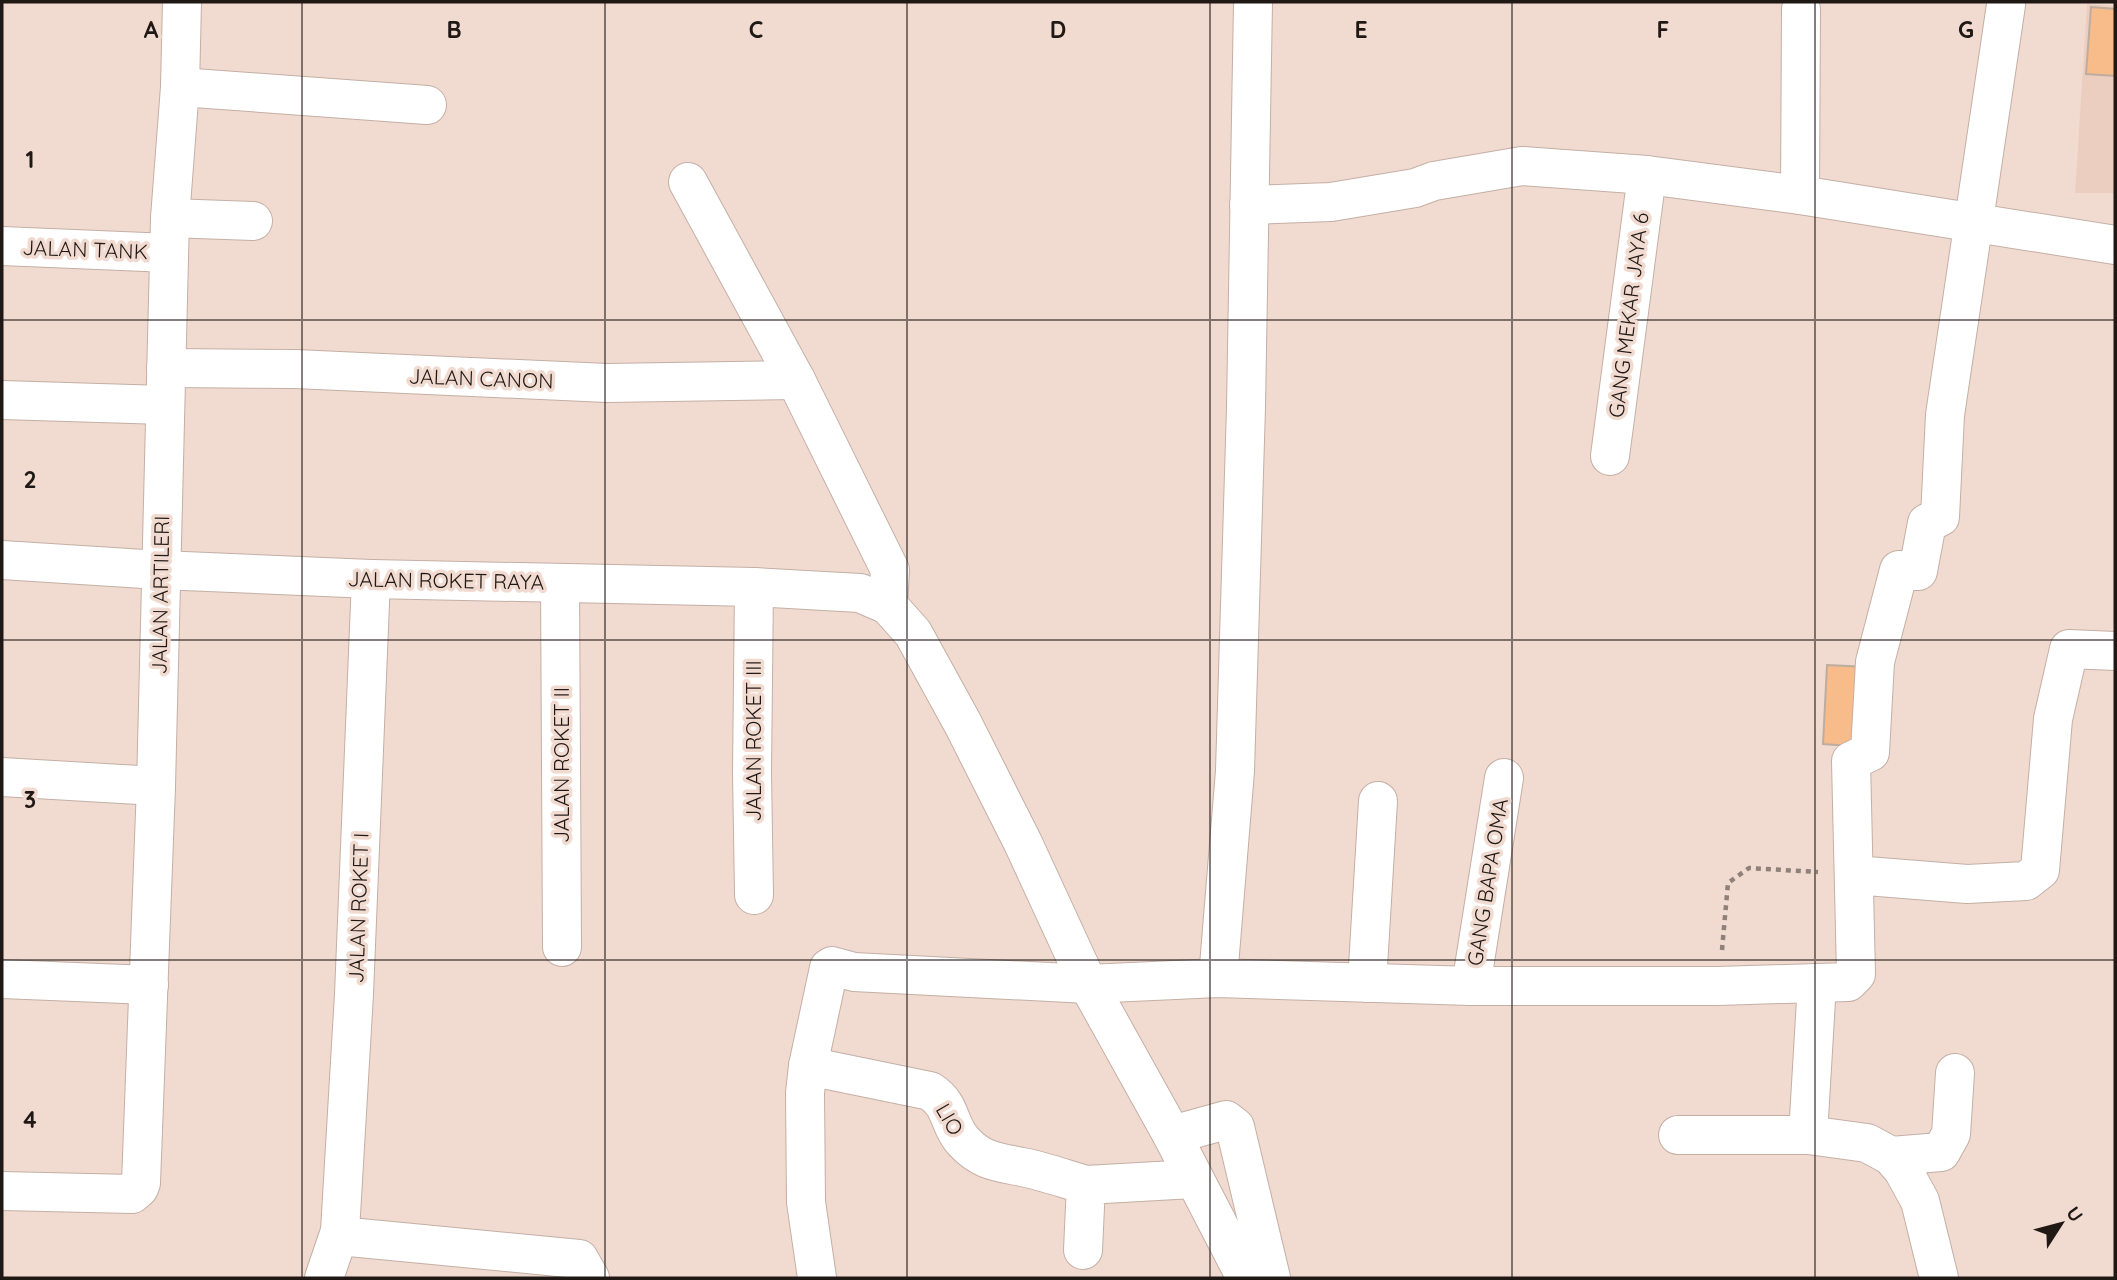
<svg xmlns="http://www.w3.org/2000/svg" width="2117" height="1280" font-family="Quicksand,sans-serif">
  <rect width="100%" height="100%" fill="#f1dbd1"/>
  <polygon fill="#eccec0" points="2087,4 2115,6 2115,193 2075,193"/>
  <g fill="#f8bb8a" stroke="#bead9f" stroke-width="2">
    <polygon points="2091,7 2115,9 2115,76 2086,74"/>
    <polygon points="1827,665 1868,667 1864,747 1823,744"/>
  </g>
  <g fill="none" stroke-linecap="round" stroke-linejoin="round">
    <defs>
      <g id="minor">
        <polyline points="180,87 427,105"/>
        <polyline points="688,182 796,380 890,570 888,605 913,633 963,724 1023,843 1088,984 1172,1135 1246,1278"/>
        <polyline points="1800,195 1801,9"/>
        <polyline points="1249,205 1331,202 1415,188 1434,181 1522,166 1647,175 1800,195 2115,245"/>
        <polyline points="170,218 253,221"/>
        <polyline points="2,246 169,253"/>
        <polyline points="166,368 295,369 607,383 796,380"/>
        <polyline points="2,400 164,405"/>
        <polyline points="1610,456 1647,175"/>
        <polyline points="2,560 160,570 371,579 754,587 860,593 888,605"/>
        <polyline points="560,583 562,947"/>
        <polyline points="2,777 156,786"/>
        <polyline points="1854,875 1967,884 2026,881 2040,870 2053,719 2069,649 2115,651"/>
        <polyline points="754,895 752,772 754,587"/>
        <polyline points="1218,978 1235,771 1246,407 1253,2"/>
        <polyline points="2,979 149,985"/>
        <polyline points="1367,983 1378,801"/>
        <polyline points="1471,986 1504,778"/>
        <path d="M808,1066L930,1091C953,1106 947,1123 963,1141C981,1161 997,1162 1022,1167C1043,1171 1065,1179 1086,1185"/>
        <polyline points="1172,1135 1226,1120 1235,1127 1271,1278"/>
        <polyline points="1678,1135 1808,1135 1867,1143 1891,1156 1903,1170 1920,1201 1939,1278"/>
        <polyline points="1808,1135 1817,983"/>
        <polyline points="1891,1156 1941,1152 1951,1134 1955,1073"/>
        <polyline points="2,1191 132,1194 139,1188 141,1183 156,786 170,218 180,87 182,2"/>
        <polyline points="339,1236 579,1259 590,1278"/>
        <polyline points="1083,1250 1086,1185 1193,1179"/>
        <polyline points="324,1278 340,1231 354,994 371,579"/>
        <polyline points="817,1278 806,1202 805,1093 808,1066 829,968 832,966 854,972 1088,984 1218,978 1471,986 1718,986 1848,982 1856,974 1851,761 1870,752 1875,662 1899,570 1918,571 1927,523 1940,517 1945,415 2006,5"/>
      </g>
    </defs>
    <use href="#minor" stroke="#c4afa5" stroke-width="40"/>
    <polyline stroke="#8f8079" stroke-width="4.5" stroke-dasharray="5 5" stroke-linecap="butt" points="1722,950 1728,883 1749,868 1818,872"/>
    <use href="#minor" stroke="#fff" stroke-width="38"/>
  </g>
  <path fill="none" stroke="#201815" stroke-width="2" stroke-opacity="0.55" d="M302,2V1278M605,2V1278M907,2V1278M1210,2V1278M1512,2V1278M1815,2V1278M2,320H2115M2,640H2115M2,960H2115"/>
  <g text-anchor="middle" dominant-baseline="central" stroke-width="7" stroke-linejoin="round" paint-order="stroke">
    <g font-size="21" fill="#201815" stroke="#f1dbd1">
      <text transform="translate(85 249) rotate(2)">JALAN TANK</text>
      <text transform="translate(1628 315) rotate(-83)">GANG MEKAR JAYA 6</text>
      <text transform="translate(481 378) rotate(2)">JALAN CANON</text>
      <text transform="translate(446 580) rotate(1)">JALAN ROKET RAYA</text>
      <text transform="translate(160 595) rotate(-89)">JALAN ARTILERI</text>
      <text transform="translate(753 741) rotate(-90)">JALAN ROKET III</text>
      <text transform="translate(561 765) rotate(-90)">JALAN ROKET II</text>
      <text transform="translate(1487 882) rotate(-81)">GANG BAPA OMA</text>
      <text transform="translate(358 908) rotate(-88)">JALAN ROKET I</text>
      <text transform="translate(950 1119) rotate(60)">LIO</text>
    </g>
  </g>
  <g font-size="23" text-anchor="middle" font-weight="bold" fill="#201815" stroke="#f1dbd1" stroke-width="7" stroke-linejoin="round" paint-order="stroke">
    <text x="151" y="38">A</text>
    <text x="454" y="38">B</text>
    <text x="756" y="38">C</text>
    <text x="1058" y="38">D</text>
    <text x="1361" y="38">E</text>
    <text x="1663" y="38">F</text>
    <text x="1966" y="38">G</text>
    <text x="30" y="168">1</text>
    <text x="30" y="488">2</text>
    <text x="30" y="808">3</text>
    <text x="30" y="1128">4</text>
  </g>
  <rect width="2117" height="1280" fill="none" stroke="#201815" stroke-width="7"/>
  <g transform="translate(2061 1224) rotate(54)" stroke="#f1dbd1" stroke-width="5" paint-order="stroke">
  <path d="M0-5L12 26L0 18L-12 26Z" fill="#201815"/>
  <text y="-10" font-size="19" font-weight="bold" text-anchor="middle" fill="#201815">U</text>
  </g>
</svg>
